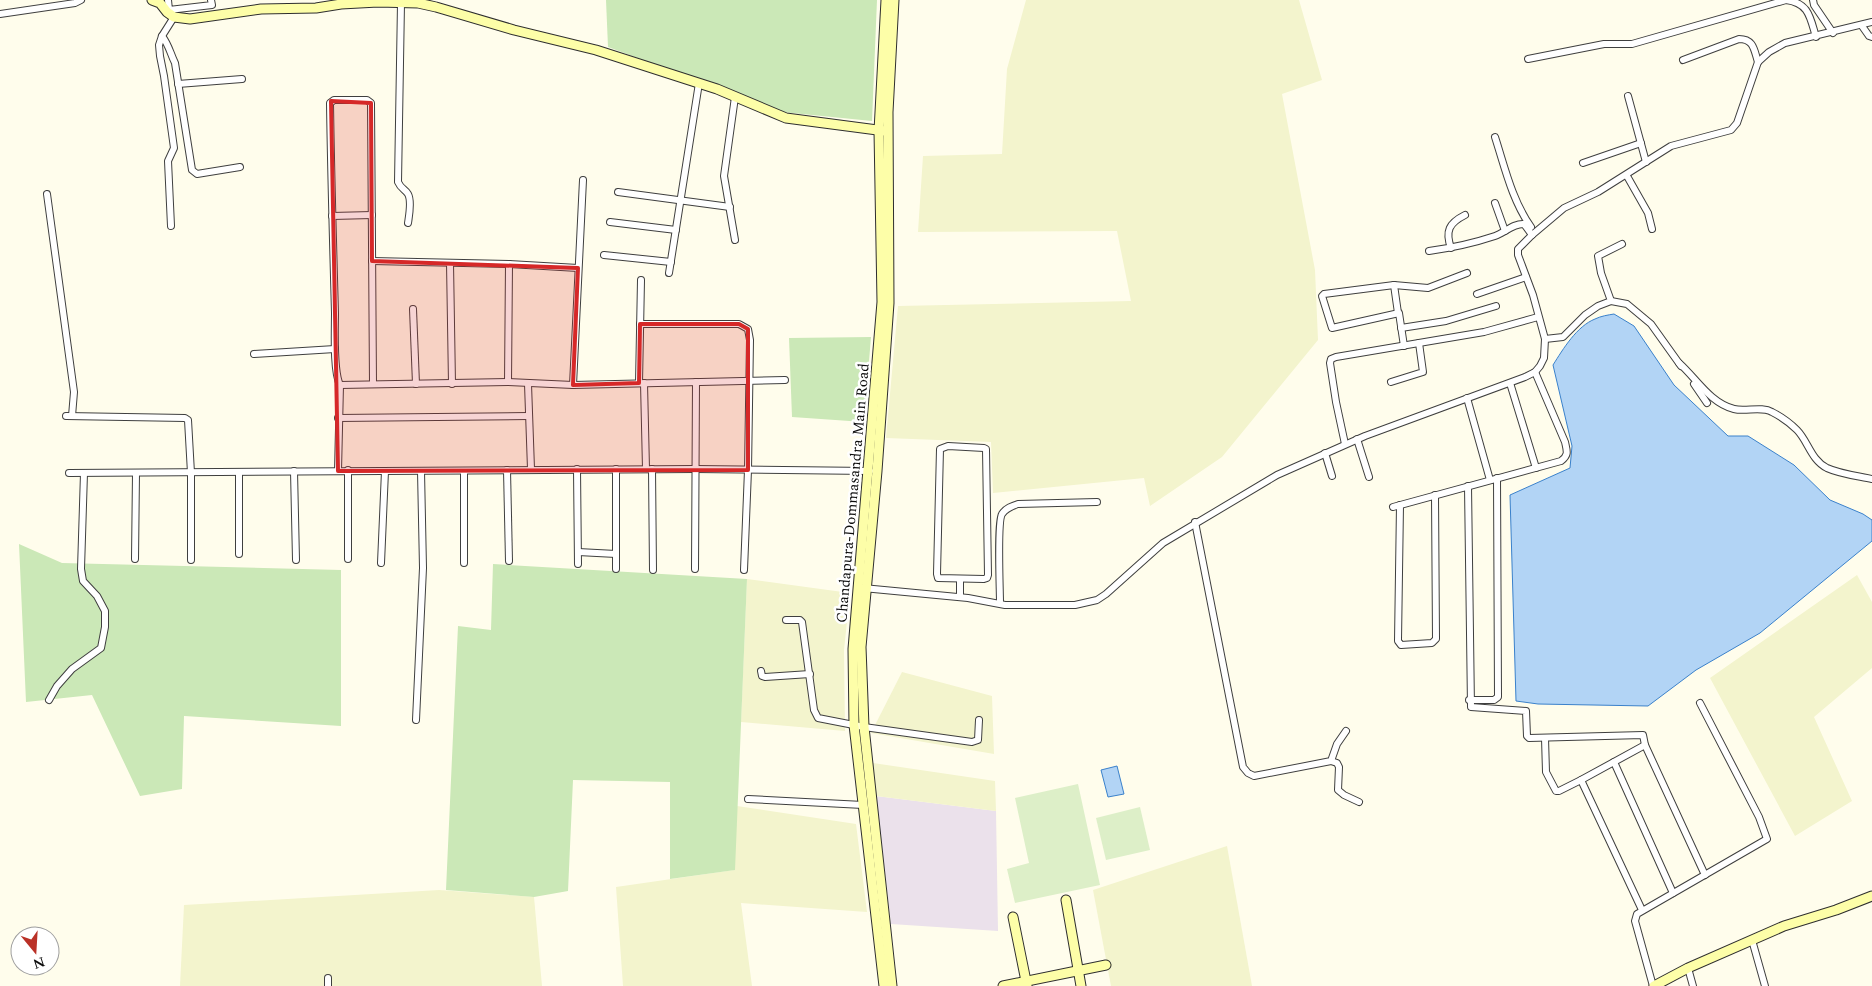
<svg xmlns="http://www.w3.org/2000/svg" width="1872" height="986" font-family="Spectral,serif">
  <rect width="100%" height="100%" fill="#fffdec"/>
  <polygon fill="#ebe1eb" points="876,796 996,811 998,931 891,924"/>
  <g fill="#f3f4cd">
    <polygon points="1026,0 1299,0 1322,80 1282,94 1315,270 1318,340 1222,457 1150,506 1144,478 993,493 991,442 886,438 898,306 1131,301 1117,231 918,232 923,156 1002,154 1007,69"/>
    <polygon points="1857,575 1872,602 1872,668 1814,717 1852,801 1795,836 1710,678"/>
    <polygon points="747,579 850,593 844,650 845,731 741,722"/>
    <polygon points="902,672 992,696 994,754 871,733"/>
    <polygon points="873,763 995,781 996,811 876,796"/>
    <polygon points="737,806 856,824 867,912 741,903 752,986 623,986 616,887 734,870"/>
    <polygon points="1227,846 1252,986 1111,986 1093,890"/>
    <polygon points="439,890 534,897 542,986 180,986 184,905"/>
  </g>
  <g fill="#cbe8b7">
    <polygon points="606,0 877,0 872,121 782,112 608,47"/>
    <polygon points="871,337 864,422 792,417 789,338"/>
    <polygon points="19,544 62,563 341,570 341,726 184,716 182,789 140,796 92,695 26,702"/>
    <polygon points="493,564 747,579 735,870 670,879 670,782 573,780 568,891 534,897 446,890 458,626 491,630"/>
  </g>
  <g fill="#ddefc8">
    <polygon points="1078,784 1100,885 1015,903 1007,869 1029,863 1015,798"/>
    <polygon points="1140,807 1150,850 1106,860 1096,818"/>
  </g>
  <g fill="#b2d4f5" stroke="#3a81cb">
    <path d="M1614,314L1634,326L1674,385L1728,436H1748L1794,465L1830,500L1863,514L1872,520V541L1760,633L1696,670L1648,706L1538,704L1516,701L1510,495L1570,468L1572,446L1553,365C1563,349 1577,326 1595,319C1601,316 1608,315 1614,314Z"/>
    <polygon points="1117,766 1124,794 1108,797 1101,770"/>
  </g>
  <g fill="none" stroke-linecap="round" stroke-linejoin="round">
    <defs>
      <g id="street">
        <polyline points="168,0 169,10 212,5 211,0"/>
        <polyline points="1813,0 1814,5 1833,33"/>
        <path d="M401,3L398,182C401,189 405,189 408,194C412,201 409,216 408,223"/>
        <polyline points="0,14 75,3 81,0"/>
        <polyline points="1862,26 1869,36 1872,37"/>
        <path d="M162,36C169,45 170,53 175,63L192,170L197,174L240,167"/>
        <path d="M1528,59L1604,44H1632L1786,0C1809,3 1810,17 1816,37"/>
        <path d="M1683,60L1739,39C1754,39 1754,50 1758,62"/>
        <polyline points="178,84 242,79"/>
        <polyline points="1628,96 1646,162"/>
        <polyline points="735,97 724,176 735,240"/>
        <path d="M1495,137C1505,168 1512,200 1531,227"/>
        <polyline points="1583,163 1641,143"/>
        <polyline points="1627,176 1648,213 1652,229"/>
        <polyline points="618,192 730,207"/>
        <polyline points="47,194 74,392 72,416"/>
        <polyline points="1495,203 1505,231"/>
        <polyline points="332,216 372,215"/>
        <polyline points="610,222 676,230"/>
        <polyline points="171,226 168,161 174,148 164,76 160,56 159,45 162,36 174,17"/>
        <path d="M1451,248C1445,231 1449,223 1465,215"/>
        <path d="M1429,251C1451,248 1474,243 1495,236C1504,233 1514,223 1524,224L1532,235"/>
        <polyline points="604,255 671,262"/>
        <polyline points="372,261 509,264 578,268"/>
        <polyline points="450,263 452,384"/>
        <polyline points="669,273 699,83"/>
        <polyline points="1394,285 1398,313"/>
        <polyline points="1477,294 1526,277"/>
        <polyline points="1611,301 1627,304 1651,324 1681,366"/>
        <polyline points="413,309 416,384"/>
        <polyline points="640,324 739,324 748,329 750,340 748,470 744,570"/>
        <polyline points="1401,328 1446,321 1496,306"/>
        <polyline points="1545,339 1563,337 1585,315 1598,306 1611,301 1601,273 1598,256 1622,244"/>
        <polyline points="1404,346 1399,313 1332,328 1322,296 1324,294 1394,285 1428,288 1467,273"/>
        <polyline points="254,354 335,349"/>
        <path d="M1679,363C1696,378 1710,403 1734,409C1745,412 1762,406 1772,412C1780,416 1790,423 1797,430C1808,441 1811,460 1827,468C1840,474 1858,476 1872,479"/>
        <polyline points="508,382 509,264"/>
        <polyline points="1391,382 1423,372 1419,343"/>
        <polyline points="639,383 641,280"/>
        <polyline points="644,383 646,469"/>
        <polyline points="1510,383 1536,468"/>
        <path d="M373,384L371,103L367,100H334L330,103C331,173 333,243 335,313C335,331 333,371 340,385L508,382L573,385L785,380"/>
        <polyline points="528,384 531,469"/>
        <polyline points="1694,384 1707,403"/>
        <polyline points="573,385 583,180"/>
        <polyline points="1467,398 1490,480"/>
        <polyline points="66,416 185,418 188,420 191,473 191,560"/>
        <polyline points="338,418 529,416"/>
        <polyline points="1357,439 1369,477"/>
        <polyline points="1345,444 1336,402 1330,363 1331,359 1336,357 1484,332 1538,317"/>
        <polygon points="948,446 984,448 986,449 988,575 987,578 984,579 938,578 937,574 940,449"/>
        <polyline points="1325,453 1332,476"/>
        <polyline points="577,469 578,564"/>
        <polyline points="616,469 616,569"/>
        <polyline points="652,469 653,570"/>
        <polyline points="348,470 348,559"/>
        <polyline points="507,470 509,561"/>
        <polyline points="294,471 296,560"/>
        <polyline points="338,471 340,385"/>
        <polyline points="464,471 464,563"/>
        <polyline points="239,472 239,554"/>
        <polyline points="69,473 695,469 870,471"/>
        <polyline points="1468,486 1471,707 1526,711 1527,736 1529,738 1643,735 1645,745 1705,875"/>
        <polyline points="1400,505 1398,641 1401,645 1432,643 1436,639 1435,495"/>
        <path d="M1393,507L1561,461C1569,455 1567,451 1565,442L1535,372"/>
        <polyline points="1195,522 1243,767 1248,773 1254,776 1331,761 1337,744 1346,731"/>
        <polyline points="578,552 616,554"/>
        <polyline points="135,559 136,473"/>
        <polyline points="381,563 385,471"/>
        <polyline points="695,569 696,382"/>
        <polyline points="960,579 960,597"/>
        <polyline points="863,588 968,598 1005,605 1075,605 1097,600 1106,594 1163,543 1277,475 1365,436 1525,377 1535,372 1540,366 1544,358 1545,339 1533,295 1518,255 1518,249 1532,235 1564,208 1598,192 1671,146 1731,130 1737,123 1758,62 1769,52 1785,43 1872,22"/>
        <path d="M1000,603C1000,589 997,522 1002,514C1006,508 1012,506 1018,504L1097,502"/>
        <polyline points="786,620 800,620 802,622 814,710 818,718 864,727 972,742 978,740 979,720"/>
        <polyline points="761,671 762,676 765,677 810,674"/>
        <polyline points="49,700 57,686 72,669 101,648 105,627 105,611 97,596 83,581 81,569 84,473"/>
        <polyline points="1469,700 1494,700 1498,697 1497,478"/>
        <polyline points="416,720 423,568 421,471"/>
        <polyline points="1545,738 1546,772 1556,791 1559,791 1581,780"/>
        <polyline points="1331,761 1337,763 1339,767 1338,790 1344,795 1359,802"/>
        <polyline points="1614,762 1673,893"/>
        <polyline points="748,799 863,805"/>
        <polyline points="1642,910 1581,780 1645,745"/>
        <polyline points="1752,940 1765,986"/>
        <polyline points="1688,968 1693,986"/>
        <polyline points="328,986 328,978"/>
        <polyline points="1653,986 1635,921 1637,914 1767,839 1759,817 1700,703"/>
      </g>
      <g id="secondary">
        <polyline points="152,0 160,3 167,12 174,17 190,19 261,9 316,8 341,4 378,2 418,3 436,7 514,30 596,50 717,89 786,118 885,131"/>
        <polyline points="1066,900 1081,986"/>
        <polyline points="1013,917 1027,986"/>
        <polyline points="884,986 854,725 853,649 882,302 879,131 886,0"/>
        <polyline points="892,986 864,727 861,647 877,471 889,303 888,112 894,0"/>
        <polyline points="1003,986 1106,965"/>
        <polyline points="1654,986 1688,968 1784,926 1836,910 1872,896"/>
      </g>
    </defs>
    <use href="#street" stroke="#3f3f3f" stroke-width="8"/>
    <use href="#secondary" stroke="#2e2e2e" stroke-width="11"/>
    <use href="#street" stroke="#fff" stroke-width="6"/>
    <use href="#secondary" stroke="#fdfea8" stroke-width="9"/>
  </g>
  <path fill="#d62828" fill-opacity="0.2" stroke="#d62828" stroke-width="4" stroke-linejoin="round" d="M331,101L371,103L372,261L578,268L573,385L639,383L640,324H739L748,329V470L338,471Z"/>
  <g text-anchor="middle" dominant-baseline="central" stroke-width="5" stroke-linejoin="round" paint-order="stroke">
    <g font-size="15" fill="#0c0c0c" stroke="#fff">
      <text transform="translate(853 493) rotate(-85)">Chandapura-Dommasandra Main Road</text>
    </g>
  </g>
  <g transform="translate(35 951) rotate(162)"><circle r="24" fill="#ffffff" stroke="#9e9e9e"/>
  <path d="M0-4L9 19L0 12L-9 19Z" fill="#ba3127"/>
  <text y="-8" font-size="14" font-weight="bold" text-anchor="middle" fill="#0c0c0c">N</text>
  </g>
</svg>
